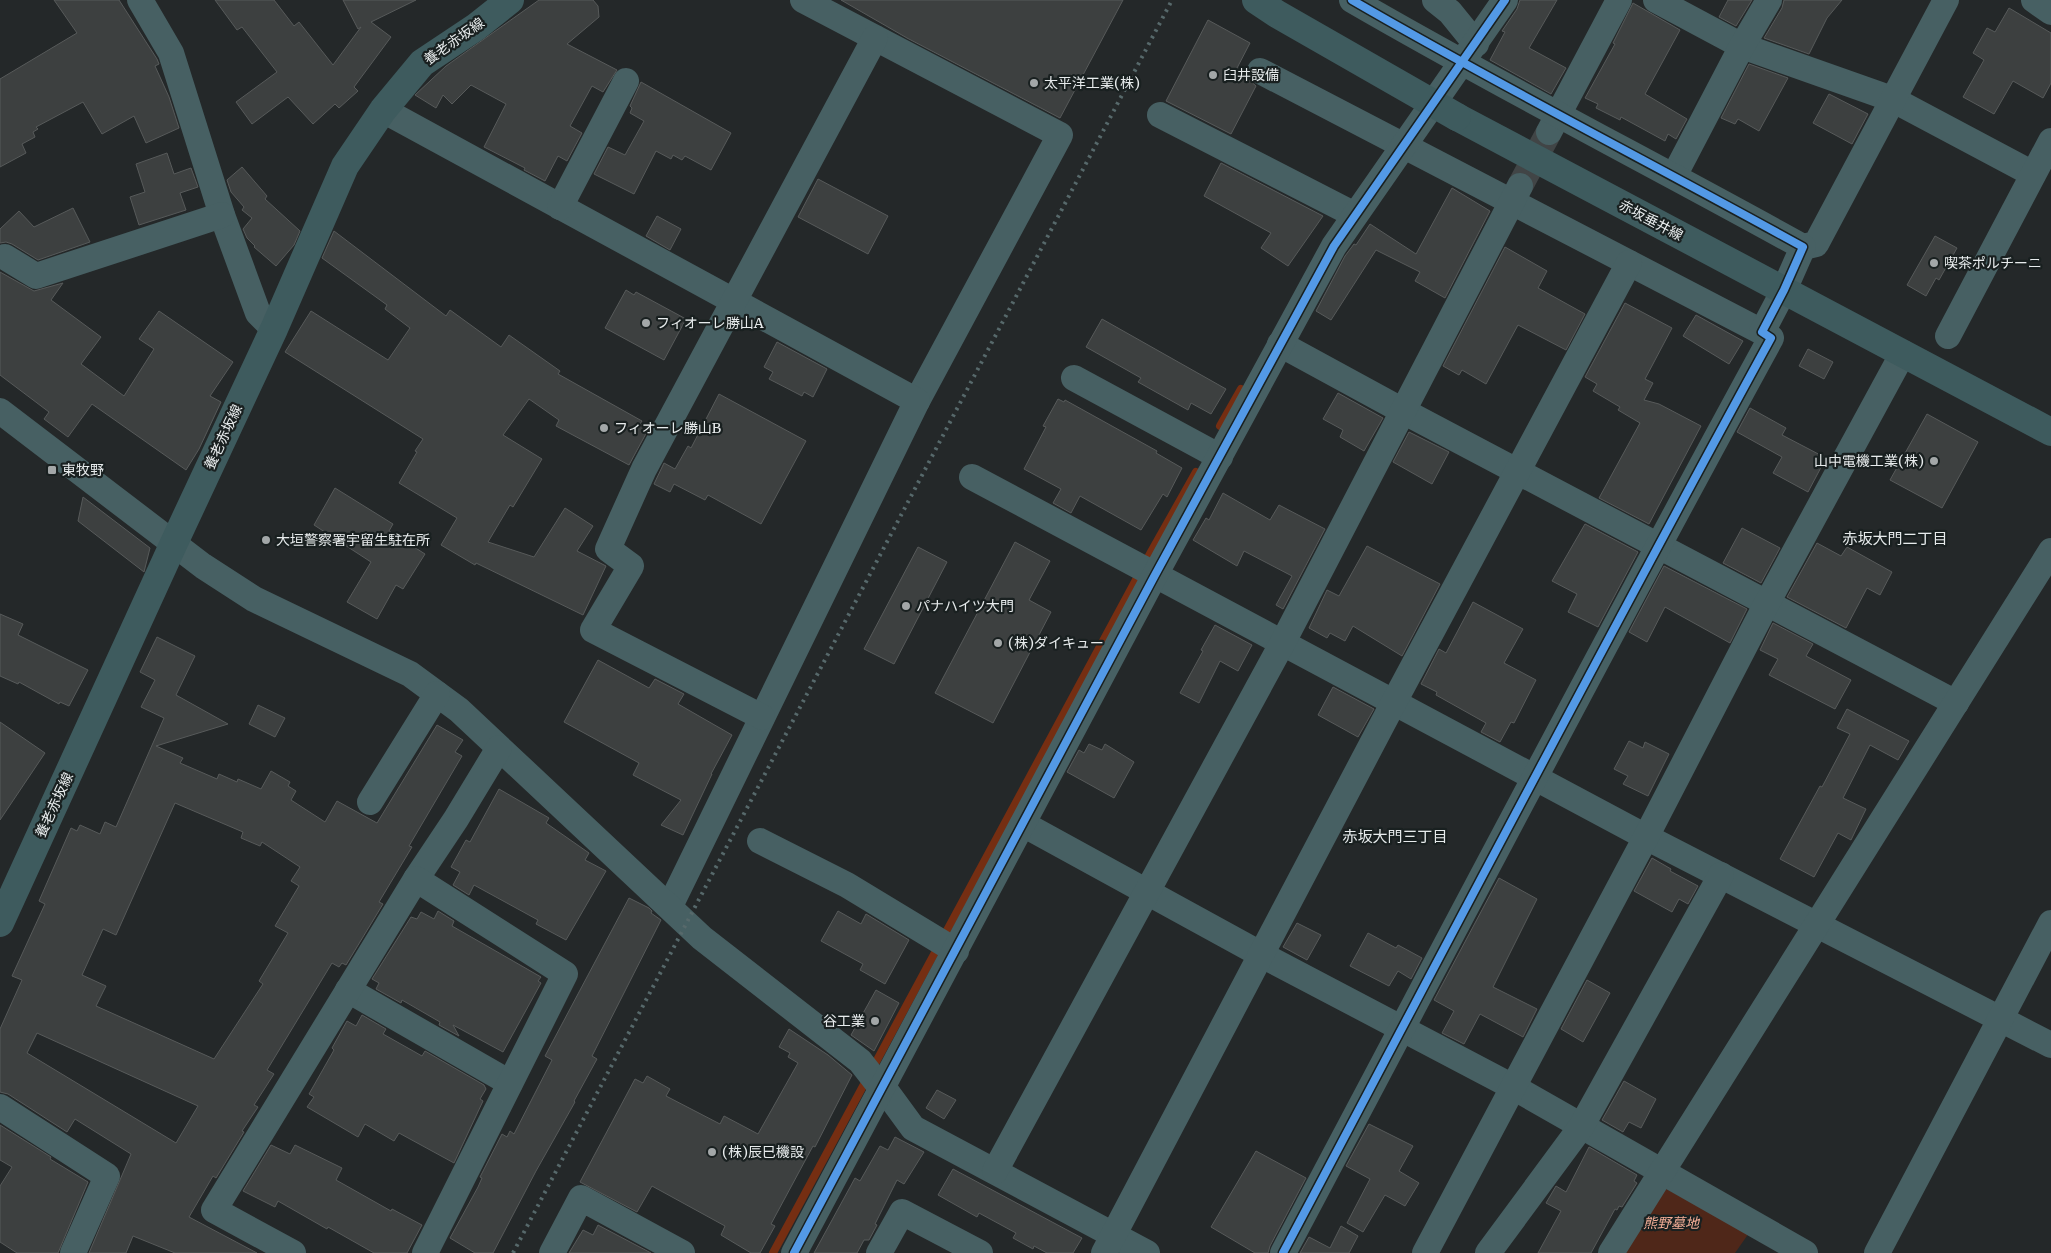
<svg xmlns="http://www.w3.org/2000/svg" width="2051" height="1253" font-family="Merriweather,'Noto Sans JP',serif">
  <rect width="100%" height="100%" fill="#242829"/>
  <polygon fill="#4f2719" points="1659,1185 1749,1233 1735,1253 1619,1253"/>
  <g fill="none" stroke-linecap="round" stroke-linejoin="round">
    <g stroke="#752e12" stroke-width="8">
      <polyline points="1220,426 1241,389"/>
      <polyline points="773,1253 1151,552 1196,472"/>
    </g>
  </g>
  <g fill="#3d4040" stroke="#575a5a" fill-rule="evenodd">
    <polygon points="54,0 119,0 157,59 159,64 155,66 169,97 179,128 146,143 134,116 102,134 83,102 36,127 38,129 33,132 35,137 22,144 26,153 0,167 0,79 77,33"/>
    <polygon points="215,0 274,0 294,26 299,22 333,65 361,27 358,29 343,0 416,0 371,22 391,37 354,87 358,91 339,108 335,104 313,124 288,97 252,124 236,102 277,72 242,27 237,30"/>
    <polygon points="539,0 593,0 598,6 599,17 567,44 617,70 603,92 592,86 570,126 582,133 567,161 558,156 545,181 524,170 525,168 484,147 506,104 471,85 452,104 443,95 436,108 415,95 446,66"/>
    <polygon points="841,0 1123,0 1060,118 907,38"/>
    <polygon points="1520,0 1557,0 1529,48 1566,68 1551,94 1490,60 1505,32 1502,31 1517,9"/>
    <polygon points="1728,0 1752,0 1736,26 1719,17"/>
    <polygon points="1784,0 1842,0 1827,18 1809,54 1764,38 1782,8"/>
    <polygon points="1633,3 1680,30 1645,94 1687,119 1676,139 1668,134 1665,141 1621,117 1620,120 1596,108 1598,104 1585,98 1615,44 1613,43"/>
    <polygon points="2009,8 2051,33 2051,83 2043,98 2013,81 1994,114 1963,97 1984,60 1973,53 1987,28 1995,32"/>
    <polygon points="1208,20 1250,43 1236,70 1246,75 1248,79 1256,86 1231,134 1166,101"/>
    <polygon points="1749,64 1788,78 1759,131 1738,119 1735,124 1721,118"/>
    <polygon points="641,82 731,133 711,170 685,156 682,160 673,155 671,159 656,151 634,194 594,174 608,147 625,155 644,121 630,113 632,108 630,106"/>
    <polygon points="1829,94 1868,114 1852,144 1813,123"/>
    <polygon points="167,153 174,174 191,168 198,187 180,193 186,210 139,225 130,197 145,192 136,164"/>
    <polygon points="1221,163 1323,216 1288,266 1261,248 1271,233 1204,196"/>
    <polygon points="242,167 267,196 265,199 300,231 294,245 276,266 254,247 255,246 247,238 243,229 252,218 242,210 244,207 231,192 227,180"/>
    <polygon points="818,179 888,216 868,254 798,217"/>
    <polygon points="1452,188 1490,211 1445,298 1415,281 1420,272 1376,250 1331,320 1316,311 1345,256 1354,244 1356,245 1370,224 1416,254"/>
    <polygon points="73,208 90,242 38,260 12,244 6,242 0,243 0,229 19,211 34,227"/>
    <polygon points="657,216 681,229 670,250 646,236"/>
    <polygon points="334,231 446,316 450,310 501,347 509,335 560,371 558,374 642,421 640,424 649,428 629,465 556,426 559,420 529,399 503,435 542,459 513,507 510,505 488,542 534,557 565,508 593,526 577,551 606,566 583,615 476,563 475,565 441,545 457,518 399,483 417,452 415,451 423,439 285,352 311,311 388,360 410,328 385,309 387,305 322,258"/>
    <polygon points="1935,236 1957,248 1939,280 1936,278 1926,296 1907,285"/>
    <polygon points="1505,247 1547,271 1538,288 1585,314 1566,350 1518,325 1486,384 1462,370 1459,375 1443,366"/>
    <polygon points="0,272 34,291 63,283 51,300 101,337 81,364 124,396 154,349 139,339 159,311 233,362 210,396 221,402 199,449 186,470 92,404 68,437 44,419 49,412 0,375"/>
    <polygon points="626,290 634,295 636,292 686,319 664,360 605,328"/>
    <polygon points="1625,303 1672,328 1645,379 1653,383 1644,400 1659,404 1701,426 1649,524 1599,498 1640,423 1618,410 1620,407 1593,391 1597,384 1585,377"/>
    <polygon points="1696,315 1743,341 1729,364 1683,336"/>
    <polygon points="1102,319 1226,389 1211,414 1191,403 1188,410 1138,382 1141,378 1086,347"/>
    <polygon points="777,342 827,369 813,397 804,392 802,396 769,379 773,372 764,367"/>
    <polygon points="1808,349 1833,362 1824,379 1799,366"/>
    <polygon points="1338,393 1383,418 1364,451 1340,437 1343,430 1323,419"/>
    <polygon points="719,394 806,441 761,524 708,495 705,500 674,484 670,492 654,484 664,463 675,469 688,446 691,448"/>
    <polygon points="1058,399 1064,402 1065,400 1157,451 1156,453 1182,468 1167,497 1163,494 1141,530 1080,496 1071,513 1053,503 1061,489 1024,469 1046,427 1043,426"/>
    <polygon points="1750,408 1786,428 1782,435 1826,458 1808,492 1773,473 1782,457 1737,432"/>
    <polygon points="1927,414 1978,442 1942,508 1890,480"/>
    <polygon points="1409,432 1449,452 1432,484 1393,462"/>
    <polygon points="335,488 393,524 389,531 425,554 403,589 396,585 377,619 347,602 371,562 314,525"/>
    <polygon points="1223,493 1270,520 1279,505 1325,529 1283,609 1276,605 1292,576 1244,551 1237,566 1193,540 1206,518 1209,520"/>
    <polygon points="83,497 150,548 144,572 78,521"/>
    <polygon points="1585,524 1638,552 1598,627 1568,612 1577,594 1552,581"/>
    <polygon points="1742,528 1780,548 1761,583 1723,563"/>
    <polygon points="1015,542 1050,561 1029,600 1051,612 993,723 935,693"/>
    <polygon points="1817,543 1841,556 1847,547 1892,572 1880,595 1867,588 1846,628 1787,597"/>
    <polygon points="1367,546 1440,584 1402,656 1353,626 1345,641 1330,633 1327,638 1309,628 1327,590 1339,596"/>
    <polygon points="918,547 947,562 894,664 864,649"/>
    <polygon points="1664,566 1747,609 1730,643 1665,607 1647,642 1629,632"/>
    <polygon points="1473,602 1523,629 1504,663 1536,680 1514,723 1511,722 1500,742 1481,732 1486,723 1436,695 1437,692 1421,684 1439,649 1446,653"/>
    <polygon points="0,614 23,624 18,635 88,670 69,706 60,702 59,704 19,682 18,684 0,676"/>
    <polygon points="1773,623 1813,644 1806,656 1851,680 1835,709 1769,675 1778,659 1760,650"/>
    <polygon points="1215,625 1252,645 1238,671 1220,661 1199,703 1180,693 1203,651 1201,650"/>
    <path d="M157,637L195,656L176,695L228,724L156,746L183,758L180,763L217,779L219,774L237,782L238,779L261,789L271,771L290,782L288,786L296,791L291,800L325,822L337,801L377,823L437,725L463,740L455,752L462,756L409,846L412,847L379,902L383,904L346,965L342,963L339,967L332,963L267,1070L274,1074L254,1105L258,1107L242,1131L244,1132L216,1178L213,1176L189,1217L257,1253H175L133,1236L126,1253H89L131,1154L75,1119L67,1132L8,1094L0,1092V1029L22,980L12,976L45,904L39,901L71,828L77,831L80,825L100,834L105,822L116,827L164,718L141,707L155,680L140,672ZM175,803L243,832L241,838L260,846L262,842L300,867L291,881L299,886L275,926L288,933L259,981L263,984L214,1059L96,1006L106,986L82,975L103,929L116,935ZM37,1033L198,1106L176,1143L27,1053Z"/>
    <polygon points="598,660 649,688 655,679 684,694 678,704 732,735 711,774 712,774 683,835 661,825 681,800 633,775 639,763 564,722"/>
    <polygon points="1333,687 1374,709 1358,737 1318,715"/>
    <polygon points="258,705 285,718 275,737 249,724"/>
    <polygon points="1847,709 1909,741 1898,760 1870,745 1843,798 1866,809 1851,840 1838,833 1814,877 1780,859 1820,786 1822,787 1850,734 1837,728"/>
    <polygon points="0,722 45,753 0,820"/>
    <polygon points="1629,741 1643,748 1645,742 1669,754 1648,796 1623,784 1628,776 1614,769"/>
    <polygon points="1089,744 1102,750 1105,744 1134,762 1114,798 1067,772 1079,750 1084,753"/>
    <polygon points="499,789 549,818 546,823 589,853 585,860 606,871 566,940 536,924 538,920 474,885 469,895 453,885 460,872 451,867 466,840 470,842"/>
    <polygon points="1652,858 1671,869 1670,871 1698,886 1688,904 1679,899 1672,912 1634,891"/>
    <polygon points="1499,878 1537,899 1493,987 1537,1009 1523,1037 1480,1014 1464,1044 1442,1033 1454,1011 1434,1000"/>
    <polygon points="629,898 649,908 652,911 651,913 661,920 592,1056 597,1059 574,1101 575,1102 536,1171 493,1253 475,1253 450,1238 478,1187 482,1178 480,1177 502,1134 507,1137 510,1131 514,1134 552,1060 545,1056"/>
    <polygon points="438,911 454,921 452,926 541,977 538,981 541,983 503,1052 453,1025 459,1036 439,1025 440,1022 402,1000 401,1003 376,989 379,983 372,979 411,917 417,919 421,912 434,919"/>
    <polygon points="838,911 861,924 866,914 909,940 885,984 860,970 863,964 821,941"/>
    <polygon points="1297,923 1321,935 1307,960 1283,947"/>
    <polygon points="1368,933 1396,948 1398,945 1422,958 1411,979 1398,971 1389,986 1350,966"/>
    <polygon points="1587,980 1610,993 1583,1042 1561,1029"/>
    <polygon points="876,990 899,1003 874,1051 851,1035"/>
    <polygon points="362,1015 386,1029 383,1034 422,1056 425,1051 484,1085 486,1089 480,1099 483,1101 454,1163 399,1133 394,1141 365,1124 358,1137 307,1107 314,1097 309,1094 334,1050 332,1048 347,1021 356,1026"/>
    <polygon points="789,1029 828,1055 852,1075 815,1147 813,1146 771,1224 775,1226 760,1253 751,1253 721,1235 725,1226 652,1186 637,1212 580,1182 635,1079 643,1083 647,1076 670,1089 666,1096 720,1124 724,1116 758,1134 798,1063 788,1057 790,1053 779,1047"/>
    <polygon points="1624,1081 1656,1099 1641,1128 1629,1122 1623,1132 1602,1120"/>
    <polygon points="937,1090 956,1100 944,1119 926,1108"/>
    <polygon points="1369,1124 1413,1146 1399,1171 1419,1183 1405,1206 1385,1195 1363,1232 1347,1223 1370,1179 1346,1166"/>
    <polygon points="0,1125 51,1157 50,1159 88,1182 58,1253 17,1253 0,1242 0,1186 12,1167 0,1160"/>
    <polygon points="895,1137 924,1152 904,1184 897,1180 875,1224 877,1225 869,1240 864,1240 857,1253 814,1253 855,1178 860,1181 880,1146 888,1150"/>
    <polygon points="271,1145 290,1154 295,1145 342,1168 336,1180 391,1211 392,1209 422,1225 407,1253 374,1253 328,1227 327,1229 278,1201 275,1207 243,1191"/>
    <polygon points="1589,1147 1637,1175 1634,1181 1637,1183 1622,1207 1619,1206 1617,1210 1615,1209 1591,1253 1538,1253 1561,1211 1546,1203 1556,1186 1566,1192"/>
    <polygon points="1256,1151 1306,1178 1270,1246 1268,1253 1255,1253 1211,1227"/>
    <polygon points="953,1169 1082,1238 1073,1253 1047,1253 1034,1246 1033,1249 1013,1238 1016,1233 979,1213 977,1217 938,1195"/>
    <polygon points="598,1225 651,1253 569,1253 583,1230 593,1235"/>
    <polygon points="1341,1226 1358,1236 1349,1253 1300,1253 1309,1237 1330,1248"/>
  </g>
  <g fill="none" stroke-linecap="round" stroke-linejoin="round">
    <polyline stroke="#414546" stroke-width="26" stroke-dasharray="26 13" stroke-linecap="butt" points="1520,186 1549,132"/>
    <g stroke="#476063" stroke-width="26">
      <polyline points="140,0 171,53 222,215 258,313 274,329"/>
      <polyline points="803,0 1060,135 917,401"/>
      <polyline points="1435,0 1450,12 1476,44"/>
      <polyline points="1656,0 1742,46 1892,99 2033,174"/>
      <polyline points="2034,0 2051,12"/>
      <polyline points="1260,71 1762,332"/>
      <polyline points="383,110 917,401 670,906"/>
      <polyline points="1160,115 1355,215"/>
      <polyline points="1549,132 1619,0"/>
      <polyline points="1674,176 1742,46 1769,0"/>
      <polyline points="560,207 626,81"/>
      <polyline points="1803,247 1816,244 1946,0"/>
      <polyline points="5,257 36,276 222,215"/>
      <polyline points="1948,336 2051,141"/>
      <polyline points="1280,344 1403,411 1956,703"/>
      <polyline points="1074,378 1220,457"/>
      <polyline points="0,411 203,566 254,599 410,674 459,710 702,938 860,1061 878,1084 883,1087 913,1128 1147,1253"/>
      <polyline points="972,477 1646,837 2051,1045"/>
      <polyline points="762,717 593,630 631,566 608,549 644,469 875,38"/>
      <polyline points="370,802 437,694"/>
      <polyline points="1023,824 1262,955 1513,1087 1805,1253"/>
      <polyline points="760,841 847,885 956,951"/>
      <polyline points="416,879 456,819 499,748"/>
      <polyline points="348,990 510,1083"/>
      <polyline points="0,1107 107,1176 73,1253"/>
      <polyline points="995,1171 1283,642 1520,186"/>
      <polyline points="293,1253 214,1210 416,879 565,974 425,1253"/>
      <polyline points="552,1253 581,1198 682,1253"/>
      <polyline points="794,1253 1155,575 1334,246 1505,0"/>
      <polyline points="879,1253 902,1212 980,1253"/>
      <polyline points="1104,1253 1394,702 1629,263"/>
      <path d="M1283,1253C1445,948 1605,641 1771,338L1762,332L1784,290L1803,247C1653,164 1500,86 1352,0"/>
      <polyline points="1425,1253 1646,837 1767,603 1903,353"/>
      <polyline points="1488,1253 1581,1127 1721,875"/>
      <polyline points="1611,1253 2051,551"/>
      <polyline points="1877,1253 2051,923"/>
    </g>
    <g stroke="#3e5b5e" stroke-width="28">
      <polyline points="1457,117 2051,432"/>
      <polyline points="0,923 173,545 274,329 345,166 383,110 422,63 476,27 510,0"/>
    </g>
    <polyline stroke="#57696b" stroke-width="4" stroke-dasharray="2.5 5" stroke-linecap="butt" points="513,1253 1172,0"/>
    <polyline stroke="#3e5b5e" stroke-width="28" points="1256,0 1277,14 1457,117"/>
    <defs>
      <g id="cycleway">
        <polyline points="794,1253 1155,575 1334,246 1505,0"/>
        <path d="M1283,1253C1445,948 1605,641 1771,338L1762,332L1784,290L1803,247C1653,164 1500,86 1352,0"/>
      </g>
    </defs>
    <use href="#cycleway" stroke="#192020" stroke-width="11"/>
    <use href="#cycleway" stroke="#5399e6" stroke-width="8"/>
  </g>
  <g fill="#a3a7a8" stroke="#192020" stroke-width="2">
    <circle cx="1213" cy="75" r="5"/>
    <circle cx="1034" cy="83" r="5"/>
    <circle cx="1934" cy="263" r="5"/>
    <circle cx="646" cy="323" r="5"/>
    <circle cx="604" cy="428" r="5"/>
    <circle cx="1934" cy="461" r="5"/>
    <rect x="47" y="465" width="10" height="10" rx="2.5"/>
    <circle cx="266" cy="540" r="5"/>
    <circle cx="906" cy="606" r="5"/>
    <circle cx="998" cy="643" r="5"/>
    <circle cx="875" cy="1021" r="5"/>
    <circle cx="712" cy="1152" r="5"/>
  </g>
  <g text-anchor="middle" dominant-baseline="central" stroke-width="4.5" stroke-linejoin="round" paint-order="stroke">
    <g font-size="14" fill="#e7ebec" stroke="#192020">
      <text transform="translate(454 41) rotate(-35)">養老赤坂線</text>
      <text transform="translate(1651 220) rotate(28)">赤坂垂井線</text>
      <text transform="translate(223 437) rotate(-65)">養老赤坂線</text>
      <text transform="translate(54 805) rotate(-65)">養老赤坂線</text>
    </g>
    <g font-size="14" fill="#e7ebec" stroke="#192020" text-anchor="start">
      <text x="1223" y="75">臼井設備</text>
      <text x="1044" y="83">太平洋工業(株)</text>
      <text x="1944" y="263">喫茶ポルチーニ</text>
      <text x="656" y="323">フィオーレ勝山A</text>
      <text x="614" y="428">フィオーレ勝山B</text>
      <text x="1924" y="461" text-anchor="end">山中電機工業(株)</text>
      <text x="62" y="470">東牧野</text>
      <text x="276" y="540">大垣警察署宇留生駐在所</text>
      <text x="916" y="606">パナハイツ大門</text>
      <text x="1008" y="643">(株)ダイキュー</text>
      <text x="865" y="1021" text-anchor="end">谷工業</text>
      <text x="722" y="1152">(株)辰巳機設</text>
    </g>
    <g font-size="14" font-style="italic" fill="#f2ad96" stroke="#192020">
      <text x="1671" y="1223">熊野墓地</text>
    </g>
    <g font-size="15" fill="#e7ebec" stroke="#192020">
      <text x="1895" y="538">赤坂大門二丁目</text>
      <text x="1395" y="836">赤坂大門三丁目</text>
    </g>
  </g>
</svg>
